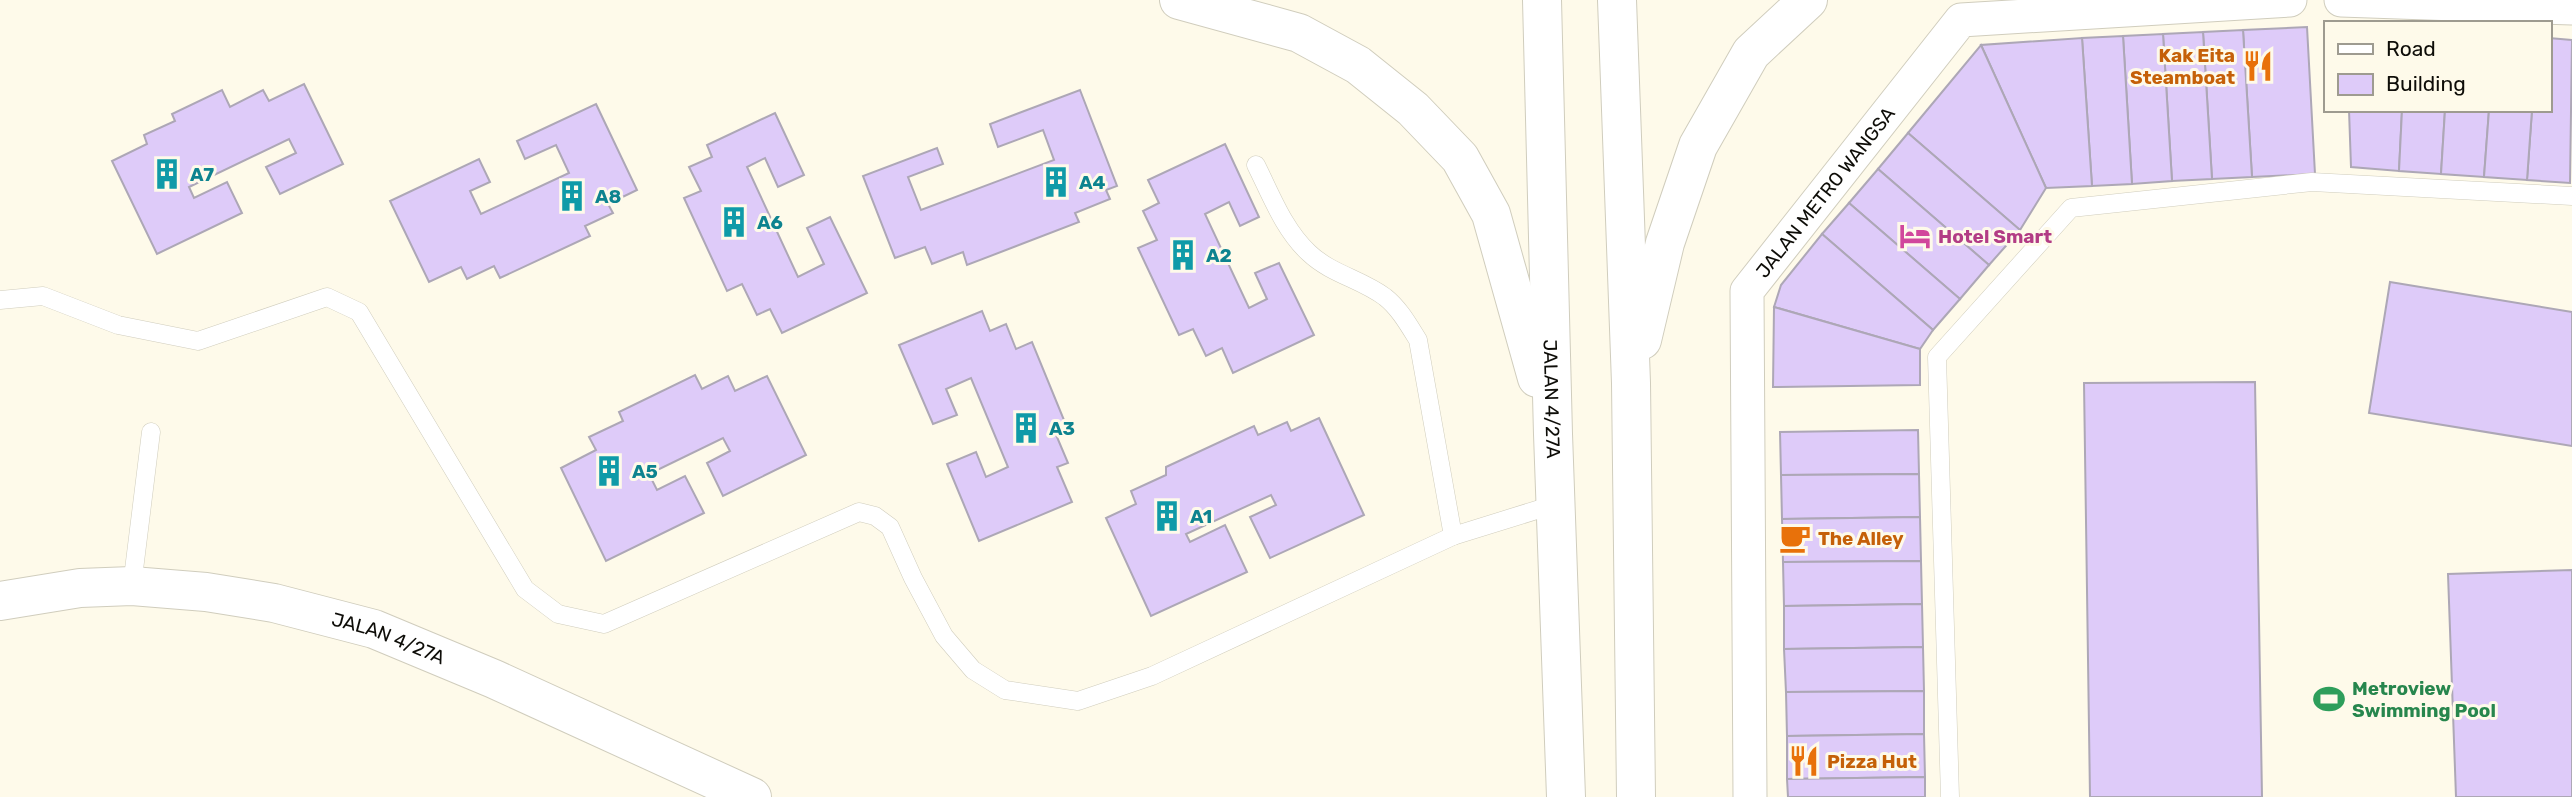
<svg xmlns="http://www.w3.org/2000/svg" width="2572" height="797" font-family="Rubik,sans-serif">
  <rect width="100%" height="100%" fill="#fefaea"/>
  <g fill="#decbf9" stroke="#ada7b6" stroke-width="2">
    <polygon points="2307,27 2315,174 2252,177 2243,30"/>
    <polygon points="2243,30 2252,177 2212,179 2203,32"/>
    <polygon points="2203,32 2212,179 2172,181 2163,34"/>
    <polygon points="2163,34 2172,181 2132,184 2123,36"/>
    <polygon points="2123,36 2132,184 2092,186 2082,38"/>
    <polygon points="2082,38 2092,186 2046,188 1981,45"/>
    <polygon points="2549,38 2572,40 2570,183 2527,180 2532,110 2549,110"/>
    <polygon points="1981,45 2046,188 2020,230 1908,133"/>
    <polygon points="304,84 343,164 280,194 266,167 296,153 289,139 189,187 194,198 227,182 242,213 157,254 112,161 147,144 144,135 175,121 172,114 222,90 230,107 263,90 269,101"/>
    <polygon points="1080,90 1117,186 1106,190 1110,199 1075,213 1079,222 967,265 963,252 932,264 925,247 895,258 863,176 937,148 943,164 908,177 921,210 1054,160 1043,130 998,147 990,124"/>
    <polygon points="596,104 637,190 608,204 613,213 585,226 590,236 500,278 494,266 467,279 461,267 429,282 390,201 479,159 490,182 470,191 481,214 569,173 556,145 525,159 517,141"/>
    <polygon points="2349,110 2402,110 2399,171 2351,167"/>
    <polygon points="2402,110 2445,110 2441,174 2399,171"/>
    <polygon points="2445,110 2489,110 2484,177 2441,174"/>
    <polygon points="2489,110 2532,110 2527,180 2484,177"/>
    <polygon points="775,113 804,175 778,187 765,158 747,167 798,277 824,264 807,228 830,217 867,293 782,333 770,309 757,315 742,284 727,291 684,198 701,191 689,167 712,157 707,145"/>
    <polygon points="1908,133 2020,230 1989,265 1878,169"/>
    <polygon points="1225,144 1259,217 1240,226 1229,202 1205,214 1249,308 1267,299 1255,273 1279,263 1314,335 1233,373 1222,348 1206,356 1193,329 1179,335 1138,248 1157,240 1143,211 1159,203 1148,180"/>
    <polygon points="1878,169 1989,265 1960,299 1849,203"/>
    <polygon points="1849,203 1960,299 1933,330 1822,234"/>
    <polygon points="1822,234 1933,330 1920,349 1774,307 1781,285"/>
    <polygon points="2390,282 2572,312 2572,446 2369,413"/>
    <polygon points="1774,307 1920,349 1920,385 1773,387"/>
    <polygon points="982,311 990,331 1006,324 1016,349 1032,342 1066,425 1054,430 1068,463 1057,467 1072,502 979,541 947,464 976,452 986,477 1008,467 971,378 946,389 957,415 933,424 899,345"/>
    <polygon points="695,375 702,389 728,376 735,391 767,376 806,455 723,496 707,463 730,451 723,438 649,474 657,490 685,476 704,513 606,561 561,468 596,450 589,437 623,421 619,412"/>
    <polygon points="2255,382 2262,797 2090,797 2084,383"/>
    <polygon points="1319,418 1364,515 1270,558 1250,517 1276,505 1271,495 1186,534 1190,542 1225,525 1247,572 1151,616 1106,518 1136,504 1131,491 1166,475 1166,467 1254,426 1258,435 1287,422 1291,431"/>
    <polygon points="1918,430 1919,474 1781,475 1780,432"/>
    <polygon points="1919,474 1920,517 1782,519 1781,475"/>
    <polygon points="1920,517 1921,561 1783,562 1782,519"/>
    <polygon points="1921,561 1922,604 1784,606 1783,562"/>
    <polygon points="2572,570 2572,797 2456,797 2448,574"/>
    <polygon points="1922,604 1923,647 1784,649 1784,606"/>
    <polygon points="1923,647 1924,691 1786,692 1784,649"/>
    <polygon points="1924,691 1924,734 1787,736 1786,692"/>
    <polygon points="1924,734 1925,777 1787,779 1787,736"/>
    <polygon points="1925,777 1925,797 1788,797 1787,779"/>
  </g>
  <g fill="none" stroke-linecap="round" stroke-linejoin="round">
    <defs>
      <g id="lane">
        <path d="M1256,165C1271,195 1284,230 1309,253C1331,274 1361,279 1385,297C1399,308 1408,324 1418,340L1453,536"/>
        <polyline points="0,300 43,296 118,325 198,341 327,297 359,312 525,589 558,614 604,624 859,512 875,516 890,527 913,578 944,636 973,670 1005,690 1078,701 1152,676 1453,536 1556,504"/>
        <polyline points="132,586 151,432"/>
        <polyline points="1950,797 1937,357 2071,208 2312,182 2572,196"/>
      </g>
      <g id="street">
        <polyline points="2341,0 2572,8"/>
        <path id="s1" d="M1750,797L1747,291L1961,20L2290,0"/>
      </g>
      <g id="secondary">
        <polyline points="1179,0 1299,33 1358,65 1413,109 1460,158 1491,214 1537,378"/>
        <path id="s2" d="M1542,0L1553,434L1566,797"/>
        <polyline points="1617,0 1631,383 1636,797"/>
        <polyline points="1642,340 1665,243 1698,146 1751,53 1808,0"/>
        <path id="s3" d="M0,601L80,588L132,586L206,592L274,603L374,629L494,679L752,797"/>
      </g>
    </defs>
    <use href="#lane" stroke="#d0cdbd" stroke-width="19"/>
    <use href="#street" stroke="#d0cdbd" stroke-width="35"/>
    <use href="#secondary" stroke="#d0cdbd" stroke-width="40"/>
    <use href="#lane" stroke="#fff" stroke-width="18"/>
    <use href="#street" stroke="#fff" stroke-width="33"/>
    <use href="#secondary" stroke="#fff" stroke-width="38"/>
  </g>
  <defs>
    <symbol id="restaurant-bare" viewBox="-9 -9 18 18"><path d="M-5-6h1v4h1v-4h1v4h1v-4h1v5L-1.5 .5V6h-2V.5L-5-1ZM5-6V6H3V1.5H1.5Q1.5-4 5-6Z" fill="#e8710a" stroke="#fefaea" stroke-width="2.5" paint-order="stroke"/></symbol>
    <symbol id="building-bare" viewBox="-9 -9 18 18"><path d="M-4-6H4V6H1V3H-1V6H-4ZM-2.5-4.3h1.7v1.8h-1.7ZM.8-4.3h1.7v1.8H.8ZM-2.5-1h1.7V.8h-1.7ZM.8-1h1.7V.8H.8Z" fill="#0f9aa8" stroke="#fefaea" stroke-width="2.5" paint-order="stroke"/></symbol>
    <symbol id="hotel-bare" viewBox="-9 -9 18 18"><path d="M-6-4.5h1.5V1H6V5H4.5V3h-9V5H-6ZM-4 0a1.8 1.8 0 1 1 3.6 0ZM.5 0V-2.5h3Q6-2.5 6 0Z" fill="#d1479c" stroke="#fefaea" stroke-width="2.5" paint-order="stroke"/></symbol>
    <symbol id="cafe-bare" viewBox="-9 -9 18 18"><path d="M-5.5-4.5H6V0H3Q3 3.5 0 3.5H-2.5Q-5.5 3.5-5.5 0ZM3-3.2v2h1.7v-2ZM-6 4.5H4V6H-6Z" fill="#e8710a" stroke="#fefaea" stroke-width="2.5" paint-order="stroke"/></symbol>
    <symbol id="stadium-bare" viewBox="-9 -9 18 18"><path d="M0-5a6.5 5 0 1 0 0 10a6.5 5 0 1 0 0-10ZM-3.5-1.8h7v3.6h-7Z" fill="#2e9e5b" stroke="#fefaea" stroke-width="2.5" paint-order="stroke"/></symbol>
  </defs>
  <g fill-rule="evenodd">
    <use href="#restaurant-bare" x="2236" y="44" width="44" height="44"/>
    <use href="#building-bare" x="145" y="152" width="44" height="44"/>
    <use href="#building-bare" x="1034" y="160" width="44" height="44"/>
    <use href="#building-bare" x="550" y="174" width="44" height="44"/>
    <use href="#building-bare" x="712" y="200" width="44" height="44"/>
    <use href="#hotel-bare" x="1893" y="214" width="44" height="44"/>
    <use href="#building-bare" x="1161" y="233" width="44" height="44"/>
    <use href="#building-bare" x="1004" y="406" width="44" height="44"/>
    <use href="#building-bare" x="587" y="449" width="44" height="44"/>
    <use href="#building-bare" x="1145" y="494" width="44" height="44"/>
    <use href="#cafe-bare" x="1773" y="516" width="44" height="44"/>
    <use href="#stadium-bare" x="2307" y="677" width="44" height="44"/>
    <use href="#restaurant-bare" x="1782" y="739" width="44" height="44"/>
  </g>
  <g text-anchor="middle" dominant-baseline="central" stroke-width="6" stroke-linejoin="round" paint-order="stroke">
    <g font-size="19" font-weight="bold" fill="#c56008" stroke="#fefaea" text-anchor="start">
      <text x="2235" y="55" text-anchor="end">Kak Eita<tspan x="2235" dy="22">Steamboat</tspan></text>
      <text x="1818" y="538">The Alley</text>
      <text x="1827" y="761">Pizza Hut</text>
    </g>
    <g font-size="19" font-weight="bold" fill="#0d838f" stroke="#fefaea" text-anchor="start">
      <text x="190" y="174">A7</text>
      <text x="1079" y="182">A4</text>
      <text x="595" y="196">A8</text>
      <text x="757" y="222">A6</text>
      <text x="1206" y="255">A2</text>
      <text x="1049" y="428">A3</text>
      <text x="632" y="471">A5</text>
      <text x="1190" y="516">A1</text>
    </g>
    <g font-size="19" fill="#0e0d08" stroke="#fefaea">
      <text stroke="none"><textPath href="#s1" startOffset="632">JALAN METRO WANGSA</textPath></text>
      <text stroke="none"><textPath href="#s2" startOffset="399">JALAN 4/27A</textPath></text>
      <text stroke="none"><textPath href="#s3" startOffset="396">JALAN 4/27A</textPath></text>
    </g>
    <g font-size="19" font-weight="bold" fill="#b23c85" stroke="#fefaea" text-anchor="start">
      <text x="1938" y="236">Hotel Smart</text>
    </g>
    <g font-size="19" font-weight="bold" fill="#27864d" stroke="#fefaea" text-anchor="start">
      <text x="2352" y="688">Metroview<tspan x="2352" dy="22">Swimming Pool</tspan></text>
    </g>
  </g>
  <rect x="2324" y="21" width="228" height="91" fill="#fefaea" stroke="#9e9b90" stroke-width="2"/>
  <rect x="2338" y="44" width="35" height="10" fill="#ffffff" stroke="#9e9b90" stroke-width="2"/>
  <text x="2386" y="56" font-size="21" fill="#0e0d08">Road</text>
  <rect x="2338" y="74" width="35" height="21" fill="#decbf9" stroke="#9e9b90" stroke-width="2"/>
  <text x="2386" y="91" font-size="21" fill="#0e0d08">Building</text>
</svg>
